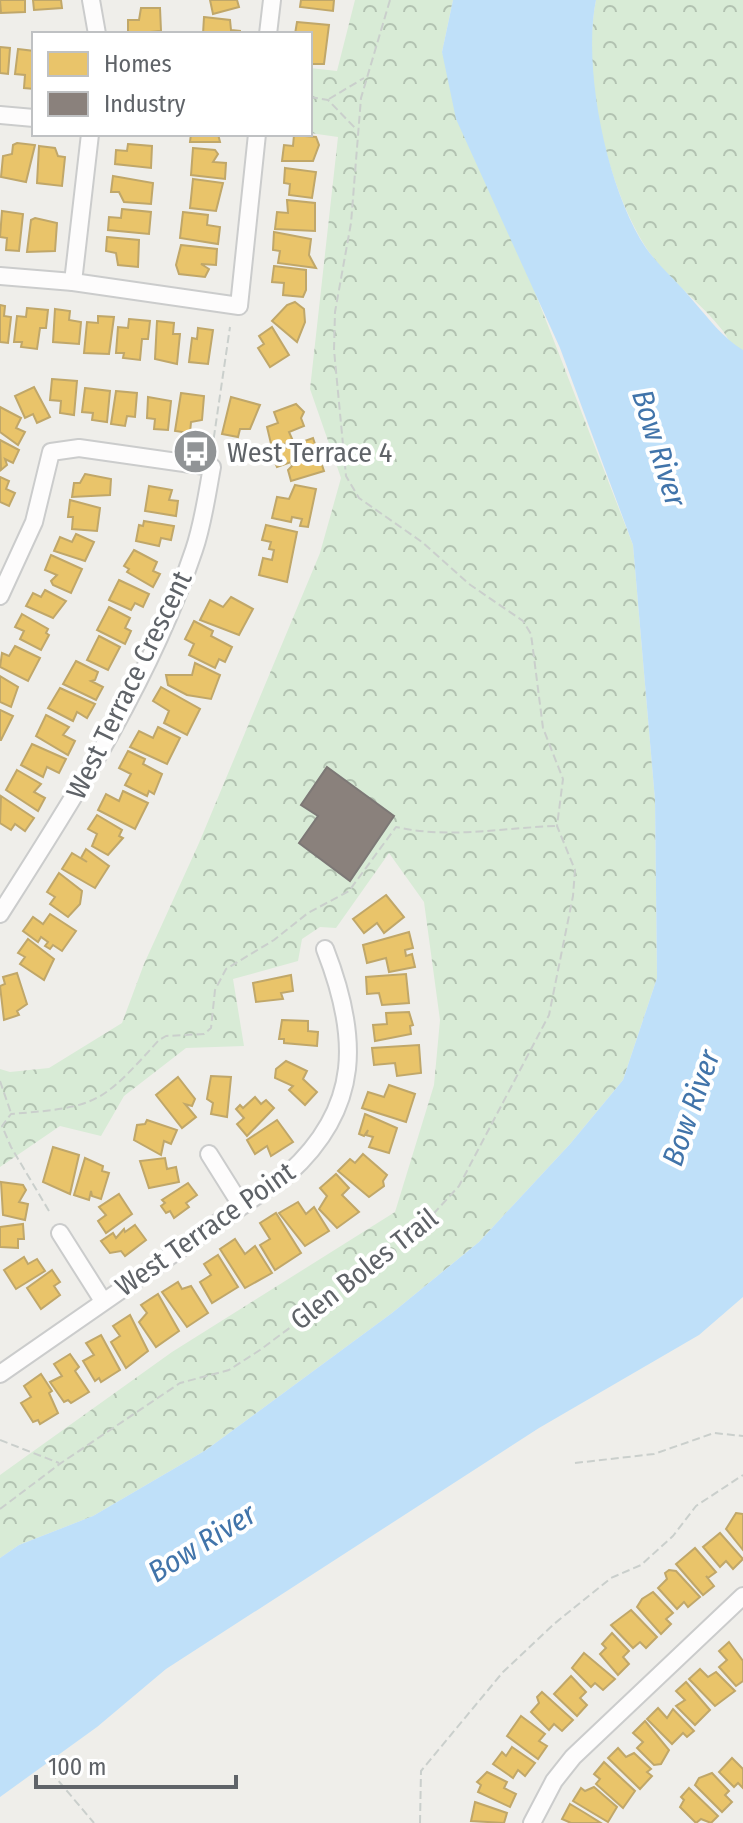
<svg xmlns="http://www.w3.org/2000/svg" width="743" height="1823" font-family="'Fira Sans Condensed',sans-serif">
  <defs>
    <pattern id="park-crowns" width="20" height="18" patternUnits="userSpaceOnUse" patternTransform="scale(2)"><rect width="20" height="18" fill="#d8ebd6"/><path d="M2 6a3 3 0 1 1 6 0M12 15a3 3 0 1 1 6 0" fill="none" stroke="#b2c2b1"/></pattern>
  </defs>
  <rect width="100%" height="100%" fill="#efeeea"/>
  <g fill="url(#park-crowns)">
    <polygon points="355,0 453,0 442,52 633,545 655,800 657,978 623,1080 570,1144 479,1242 392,1313 206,1450 93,1516 19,1545 0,1558 0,1475 172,1352 395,1212 434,1085 440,1020 424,902 389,853 336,928 320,927 302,939 298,961 233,979 244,1046 186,1048 124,1096 101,1136 60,1126 0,1167 0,1069 10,1072 49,1068 122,1023 144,964 199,843 320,553 341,478 310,389 338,137 310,133 310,68 337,71"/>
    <path d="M596,0H743V376C737,362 732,343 723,331C700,301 665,278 645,246C606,183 581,73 596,0Z"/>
  </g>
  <path fill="#bfe0f9" d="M453,0H596C582,67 607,190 646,248C660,268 680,284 695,303C710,320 723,338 743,350V1297L699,1335L539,1428L166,1669L97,1727L0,1797V1558L19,1545L93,1516L206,1450L392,1313L479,1242L570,1144L623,1080L657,978L655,800L633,545L560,348L456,119L442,52Z"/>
  <g fill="#e9c46a" stroke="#c0a769" stroke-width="2">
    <polygon points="0,0 25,0 25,12 1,13"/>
    <polygon points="33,0 61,0 62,8 34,10"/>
    <polygon points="210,0 237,0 239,7 213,14"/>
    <polygon points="301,0 334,0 333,11 300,7"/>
    <polygon points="141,8 160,8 161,31 128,34 128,20 139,20"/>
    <polygon points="204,17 230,20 231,30 240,31 240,34 203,34"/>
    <polygon points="297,22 329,25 324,64 310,64 310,34 295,34"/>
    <polygon points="0,47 10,48 8,74 0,73"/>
    <polygon points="18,49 34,51 34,89 24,88 25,75 15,74"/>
    <polygon points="191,134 218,134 220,142 190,142"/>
    <polygon points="294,135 316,137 319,145 313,161 282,161 284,145 293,146"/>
    <polygon points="17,143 35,145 26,182 1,177 3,156 12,154 13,145"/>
    <polygon points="128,144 152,146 151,168 115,164 116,150 127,151"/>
    <polygon points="39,146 55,148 58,156 65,157 62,186 37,183"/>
    <polygon points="193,148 215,150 218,154 213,162 226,163 225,179 191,175"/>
    <polygon points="285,168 316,172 312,198 289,195 290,184 284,183"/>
    <polygon points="113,176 153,183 151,204 124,202 119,192 111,192"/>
    <polygon points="193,179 223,183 216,211 190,208"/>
    <polygon points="287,200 315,203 315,231 275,229 277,212 288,213"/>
    <polygon points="122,209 151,212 149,234 108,230 109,217 121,218"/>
    <polygon points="2,211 23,214 19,251 6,250 7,238 0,237"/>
    <polygon points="183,212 208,215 207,225 220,227 218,244 180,238"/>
    <polygon points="35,218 57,223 55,251 27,252 31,220"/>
    <polygon points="274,232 311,239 309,255 316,268 278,263 280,251 273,250"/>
    <polygon points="107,237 139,240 138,267 118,265 116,253 106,251"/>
    <polygon points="181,245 217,249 216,265 201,264 209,269 205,277 179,274 176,265"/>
    <polygon points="274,266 306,270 306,290 303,297 283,295 284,283 272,282"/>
    <polygon points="295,302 304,309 305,322 297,342 272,321 287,305"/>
    <polygon points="0,305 5,306 4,316 11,317 8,343 0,342"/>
    <polygon points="27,308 48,310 46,328 40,328 37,349 21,347 22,342 14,342 17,316 26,317"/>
    <polygon points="55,309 70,311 69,320 81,322 79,344 53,342"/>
    <polygon points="98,316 114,317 109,354 84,353 87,322 98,323"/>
    <polygon points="129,319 150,321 148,339 142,339 140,360 123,358 124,353 116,353 118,327 128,328"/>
    <polygon points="157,321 174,323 173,334 180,334 177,364 155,359"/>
    <polygon points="272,327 289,355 270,367 258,348 264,344 259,336"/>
    <polygon points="198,328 213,330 208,364 189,362 192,338 197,339"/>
    <polygon points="52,379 77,381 74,415 60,413 61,401 50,400"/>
    <polygon points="34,387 50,417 37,423 33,414 25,418 15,396"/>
    <polygon points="85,388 110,391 107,422 92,420 93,413 82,412"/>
    <polygon points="116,391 137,393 135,417 127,416 125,426 111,424"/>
    <polygon points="181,393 204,396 202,420 191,422 190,433 175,431"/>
    <polygon points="148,397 171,401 168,430 154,429 155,419 147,418"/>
    <polygon points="231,397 260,405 250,429 240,429 238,437 222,434"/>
    <polygon points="296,404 304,412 301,418 304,426 289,432 293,441 272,448 267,427 278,423 274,412"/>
    <polygon points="0,407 21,418 16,428 25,432 18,445 0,432"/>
    <polygon points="313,438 324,471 291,481 288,470 292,466 291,462 277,467 271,453"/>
    <polygon points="0,440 19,450 13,463 5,459 7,465 1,470"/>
    <polygon points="85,474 111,479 110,495 72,497 74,483 80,483"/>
    <polygon points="0,477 9,481 6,489 15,493 9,506 0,502"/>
    <polygon points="295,485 316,489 308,527 300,526 302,519 292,517 291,522 272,518 277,497 289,499"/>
    <polygon points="149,486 172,490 169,500 178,501 176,516 145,511"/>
    <polygon points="70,500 100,508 97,531 72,529 73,517 68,517"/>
    <polygon points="144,521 174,526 171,540 161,538 159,546 136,541 139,525 143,526"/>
    <polygon points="266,525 297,532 287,582 259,575 263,558 272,560 274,550 269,549 271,542 262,540"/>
    <polygon points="76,534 94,542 85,561 54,551 60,537 72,542"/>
    <polygon points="134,550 157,562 153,571 160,574 153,587 127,572 129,569 124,566"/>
    <polygon points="51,555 82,569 71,593 53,585 51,581 57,575 45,570"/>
    <polygon points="119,580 149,594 143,607 135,603 131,610 109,600"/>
    <polygon points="45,590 66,601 53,618 26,606 33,593 41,597"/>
    <polygon points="231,597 253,609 239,635 200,620 210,600 223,607"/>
    <polygon points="109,607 130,618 125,628 131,631 125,644 97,630"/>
    <polygon points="22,614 48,629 46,633 49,635 41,650 20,639 24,631 15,627"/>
    <polygon points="194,621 213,631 211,636 232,647 225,662 219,659 215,668 189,655 194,644 185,639"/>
    <polygon points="99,636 120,647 108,670 87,660"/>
    <polygon points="15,646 40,658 28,681 0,667 2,653 9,656"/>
    <polygon points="76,661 98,672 95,680 91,681 103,687 96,700 63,684"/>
    <polygon points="195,663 220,675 211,699 187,695 168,685 166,675 192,675"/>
    <polygon points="0,676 18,687 11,707 0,702"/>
    <polygon points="161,687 200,709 187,735 164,723 169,711 153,701"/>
    <polygon points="60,688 95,704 87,718 77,712 73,721 48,708"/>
    <polygon points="0,710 13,716 1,740 0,740"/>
    <polygon points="46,715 69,727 63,735 75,741 68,755 36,736"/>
    <polygon points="158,727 180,738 167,764 130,747 139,731 153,738"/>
    <polygon points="32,744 66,759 59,773 47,767 43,777 21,765"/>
    <polygon points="128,751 145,759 143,764 162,774 154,794 149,791 147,796 125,785 131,774 119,768"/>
    <polygon points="17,770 41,784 34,792 45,798 38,811 6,790"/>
    <polygon points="123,791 148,803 135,829 98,810 106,794 119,801"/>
    <polygon points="1,796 34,818 25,831 15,824 11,830 0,823"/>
    <polygon points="97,815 122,830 119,836 123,838 108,855 92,846 97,834 88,829"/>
    <polygon points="86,849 109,866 95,888 62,869 72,853 87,862 81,858"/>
    <polygon points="59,873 82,891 80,904 68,917 50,904 55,897 47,892"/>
    <polygon points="386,895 404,917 384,933 377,923 364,933 353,919"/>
    <polygon points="50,914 76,931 62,951 53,945 50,949 45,946 48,942 41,937 38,942 23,931 33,917 43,924"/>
    <polygon points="409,932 413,948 405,950 406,956 412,954 415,967 389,972 386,958 367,963 363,945"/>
    <polygon points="28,939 54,959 44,980 20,964 25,957 18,953"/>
    <polygon points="17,973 27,1004 17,1011 19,1015 4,1020 0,986 5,984 3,977"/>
    <polygon points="406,974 409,1003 382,1005 379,993 367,994 366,977"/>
    <polygon points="291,975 293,991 281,993 283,999 256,1002 253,983"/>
    <polygon points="409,1012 413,1025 410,1026 411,1034 375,1041 373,1025 387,1024 386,1013"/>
    <polygon points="282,1020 308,1021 308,1031 318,1032 317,1046 284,1043 284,1039 279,1039"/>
    <polygon points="419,1045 421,1073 397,1076 395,1063 374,1065 372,1048"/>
    <polygon points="286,1061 307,1071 303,1079 317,1092 305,1105 289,1090 293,1086 275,1078 276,1069"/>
    <polygon points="211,1076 231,1077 227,1117 211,1114 213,1103 207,1099"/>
    <polygon points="178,1077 195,1099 192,1106 185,1104 196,1117 182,1128 156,1095"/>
    <polygon points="389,1085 415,1094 406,1122 362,1108 368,1092 384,1097"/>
    <polygon points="255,1097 261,1104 266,1100 274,1108 247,1136 237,1124 244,1118 236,1109 240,1105 243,1108"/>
    <polygon points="365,1114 397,1128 389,1153 369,1147 373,1137 366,1135 368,1130 364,1136 359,1134"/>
    <polygon points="147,1120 177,1130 171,1144 164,1141 161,1155 134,1140 137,1125 145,1124"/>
    <polygon points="277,1120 293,1142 271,1156 267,1146 255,1154 247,1140"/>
    <polygon points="53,1147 79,1155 70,1194 43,1182"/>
    <polygon points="363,1154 387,1175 383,1181 384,1186 369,1197 338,1171 350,1159 355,1163"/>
    <polygon points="85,1158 103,1166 102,1171 109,1173 101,1199 92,1196 91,1191 89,1200 74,1195"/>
    <polygon points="165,1158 167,1169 176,1167 179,1182 149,1188 140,1161"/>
    <polygon points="336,1174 349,1188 342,1195 359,1212 337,1228 319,1209 327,1196 320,1188"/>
    <polygon points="1,1182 23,1185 26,1190 19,1202 28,1204 25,1220 3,1215"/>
    <polygon points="188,1183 197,1195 186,1203 189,1207 174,1218 170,1211 166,1213 161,1206 165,1203 162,1200"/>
    <polygon points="119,1194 132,1214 106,1233 98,1221 106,1215 99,1207"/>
    <polygon points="298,1202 306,1214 314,1207 329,1231 305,1246 279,1213"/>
    <polygon points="276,1213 301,1253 275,1270 260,1245 270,1239 260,1223"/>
    <polygon points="23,1224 24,1239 18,1239 18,1248 0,1247 0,1227"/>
    <polygon points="135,1225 146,1240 125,1256 121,1251 110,1253 101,1241 113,1233 116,1238 124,1229 125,1232"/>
    <polygon points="235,1239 245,1254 255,1246 272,1273 245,1288 220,1249"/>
    <polygon points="218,1255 238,1287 212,1303 200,1282 211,1275 204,1264"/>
    <polygon points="24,1257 28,1264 37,1259 45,1271 16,1289 4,1270"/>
    <polygon points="52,1270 60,1282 54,1286 60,1295 41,1309 27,1288"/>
    <polygon points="178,1282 182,1289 191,1286 208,1313 187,1327 162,1292"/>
    <polygon points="158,1294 179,1331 156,1347 139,1322 147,1313 141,1305"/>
    <polygon points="130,1315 148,1351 126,1368 111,1342 120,1336 113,1326"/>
    <polygon points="101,1335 120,1370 101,1382 99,1378 95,1381 83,1361 94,1355 86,1343"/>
    <polygon points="70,1354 79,1367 75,1371 89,1392 71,1403 68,1400 64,1402 50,1382 62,1376 54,1364"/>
    <polygon points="41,1374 52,1391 49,1393 58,1413 40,1424 38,1420 33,1422 21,1403 31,1397 24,1386"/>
    <polygon points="736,1513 743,1514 743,1550 726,1529"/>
    <polygon points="720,1533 743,1559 733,1569 726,1561 720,1567 703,1547"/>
    <polygon points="695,1548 716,1572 708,1578 706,1576 714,1586 703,1595 676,1564"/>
    <polygon points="669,1570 676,1571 700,1597 688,1607 684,1602 677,1609 658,1588 667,1579 665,1573"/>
    <polygon points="653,1592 673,1613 666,1619 671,1624 661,1634 637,1607 642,1599"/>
    <polygon points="631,1610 657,1637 646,1648 640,1642 633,1648 611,1625"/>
    <polygon points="612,1633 629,1651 623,1657 629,1664 618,1675 600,1654 606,1648 602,1644"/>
    <polygon points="729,1642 743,1661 743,1681 736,1686 719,1667 727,1660 719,1651"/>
    <polygon points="584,1653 615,1679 603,1690 595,1683 591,1687 572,1668"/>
    <polygon points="700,1669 708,1677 716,1672 735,1691 715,1706 689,1679"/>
    <polygon points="571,1676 586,1692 580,1698 587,1705 577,1716 554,1694"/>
    <polygon points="686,1682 710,1710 695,1725 676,1706 685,1700 676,1691"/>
    <polygon points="542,1692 573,1720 562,1731 554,1724 549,1730 531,1712 539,1703 537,1697"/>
    <polygon points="658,1708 667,1718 673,1709 694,1731 687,1737 683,1733 672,1744 647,1719"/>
    <polygon points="521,1716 545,1734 539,1741 547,1746 538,1759 507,1736"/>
    <polygon points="645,1721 669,1750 661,1764 654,1765 637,1748 643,1742 633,1733"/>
    <polygon points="512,1747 535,1763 525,1776 518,1770 513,1778 493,1764 502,1752 506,1756"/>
    <polygon points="618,1748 626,1757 634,1753 651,1769 647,1772 652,1776 640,1789 608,1758"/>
    <polygon points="732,1758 743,1769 743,1788 738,1783 734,1787 719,1772"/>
    <polygon points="604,1762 635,1791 623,1808 596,1784 600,1779 594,1774"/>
    <polygon points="487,1772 507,1782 504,1788 516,1794 510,1807 478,1792 481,1785 477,1782"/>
    <polygon points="712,1773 729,1791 725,1795 732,1802 722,1812 695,1785 699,1778"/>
    <polygon points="594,1787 617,1807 608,1822 573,1801 581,1788 585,1791"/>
    <polygon points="689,1788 718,1816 711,1823 701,1819 696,1823 680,1807 684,1800 681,1797"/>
    <polygon points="475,1802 507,1813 504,1823 471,1821"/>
    <polygon points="570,1804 585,1813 601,1823 571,1823 562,1819"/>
  </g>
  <polygon fill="#8a817c" stroke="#7d7876" stroke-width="2" points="327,767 394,816 350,881 299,843 318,816 301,805"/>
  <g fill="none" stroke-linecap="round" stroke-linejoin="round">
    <defs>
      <g id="street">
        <polyline points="91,0 97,34"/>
        <polyline points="268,34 272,0"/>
        <polyline points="0,115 34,118"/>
        <polyline points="0,276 73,282 239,306 257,134"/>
        <polyline points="73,282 90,134"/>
        <path d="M0,596L34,522L51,452L79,448L212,467C207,494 203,524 194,550C150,681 74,798 0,914"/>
        <polyline points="209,1154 241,1205"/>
        <polyline points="60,1233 103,1301"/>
        <path d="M0,1374L288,1174C362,1107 359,1036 325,949"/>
        <polyline points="532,1823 554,1781 573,1757 743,1596"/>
      </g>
    </defs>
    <use href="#street" stroke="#cbcccc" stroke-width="20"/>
    <g stroke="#cacfcc" stroke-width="2" stroke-dasharray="8 4" stroke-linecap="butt">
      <polyline points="310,97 328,100 357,130"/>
      <polyline points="329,99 364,78"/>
      <polyline points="212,450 230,327"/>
      <polyline points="0,1081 11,1113"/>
      <path d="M49,1211L11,1147L2,1126L11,1114C98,1107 101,1104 159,1040L166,1036L204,1034L211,1028L215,990L226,969L274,940L308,913L349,891L396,827C450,839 501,828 555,826"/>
      <polyline points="0,1440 59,1463"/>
      <polyline points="575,1463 654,1454 714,1433 743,1436"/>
      <polyline points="0,1509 61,1463 180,1383 229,1370 260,1350 413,1236 459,1186 549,1015 573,896 575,870 557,826 563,779 543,728 531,634 523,621 469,584 422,542 359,498 346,476 334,350 335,312 351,223 361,98 390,0"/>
      <polyline points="51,1772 94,1823"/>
      <polyline points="420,1823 421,1771 503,1672 554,1624 611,1578 641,1565 673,1536 696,1506 743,1475"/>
    </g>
    <use href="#street" stroke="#fdfcfc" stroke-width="16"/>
  </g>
  <defs>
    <symbol id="bus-disc" viewBox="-11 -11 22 22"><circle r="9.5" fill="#919496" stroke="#fff"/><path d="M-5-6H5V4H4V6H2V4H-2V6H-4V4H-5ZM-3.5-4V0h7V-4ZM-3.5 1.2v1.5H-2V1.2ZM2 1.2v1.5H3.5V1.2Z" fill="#fff"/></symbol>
  </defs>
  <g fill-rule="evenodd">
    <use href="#bus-disc" x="170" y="426" width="51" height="51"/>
  </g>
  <g text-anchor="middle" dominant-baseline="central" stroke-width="8" stroke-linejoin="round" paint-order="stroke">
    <g font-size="28" fill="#5f6368" stroke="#fff" text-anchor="start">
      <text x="227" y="452">West Terrace 4</text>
    </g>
    <g font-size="28" fill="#5f6368" stroke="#fff">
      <text transform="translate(129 685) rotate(-64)">West Terrace Crescent</text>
      <text transform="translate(205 1229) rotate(-35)">West Terrace Point</text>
      <text transform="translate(364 1269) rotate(-38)">Glen Boles Trail</text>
    </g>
    <g font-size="30" font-style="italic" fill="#4174aa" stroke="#fff">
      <text transform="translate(659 448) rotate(73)">Bow River</text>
      <text transform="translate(691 1108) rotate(-71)">Bow River</text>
      <text transform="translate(202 1543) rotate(-32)">Bow River</text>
    </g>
  </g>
  <rect x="32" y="32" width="280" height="104" fill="#ffffff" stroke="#bfc1c3" stroke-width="2"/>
  <rect x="48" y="52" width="40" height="24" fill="#e9c46a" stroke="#bfc1c3" stroke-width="2"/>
  <text x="104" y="72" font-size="24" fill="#5f6368">Homes</text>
  <rect x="48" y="92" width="40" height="24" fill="#8a817c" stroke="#bfc1c3" stroke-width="2"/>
  <text x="104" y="112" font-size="24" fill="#5f6368">Industry</text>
  <path d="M36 1775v12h200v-12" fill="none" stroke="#5f6368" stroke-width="4"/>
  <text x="48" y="1775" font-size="24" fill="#5f6368" stroke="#ffffff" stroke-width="6" paint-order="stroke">100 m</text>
</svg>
